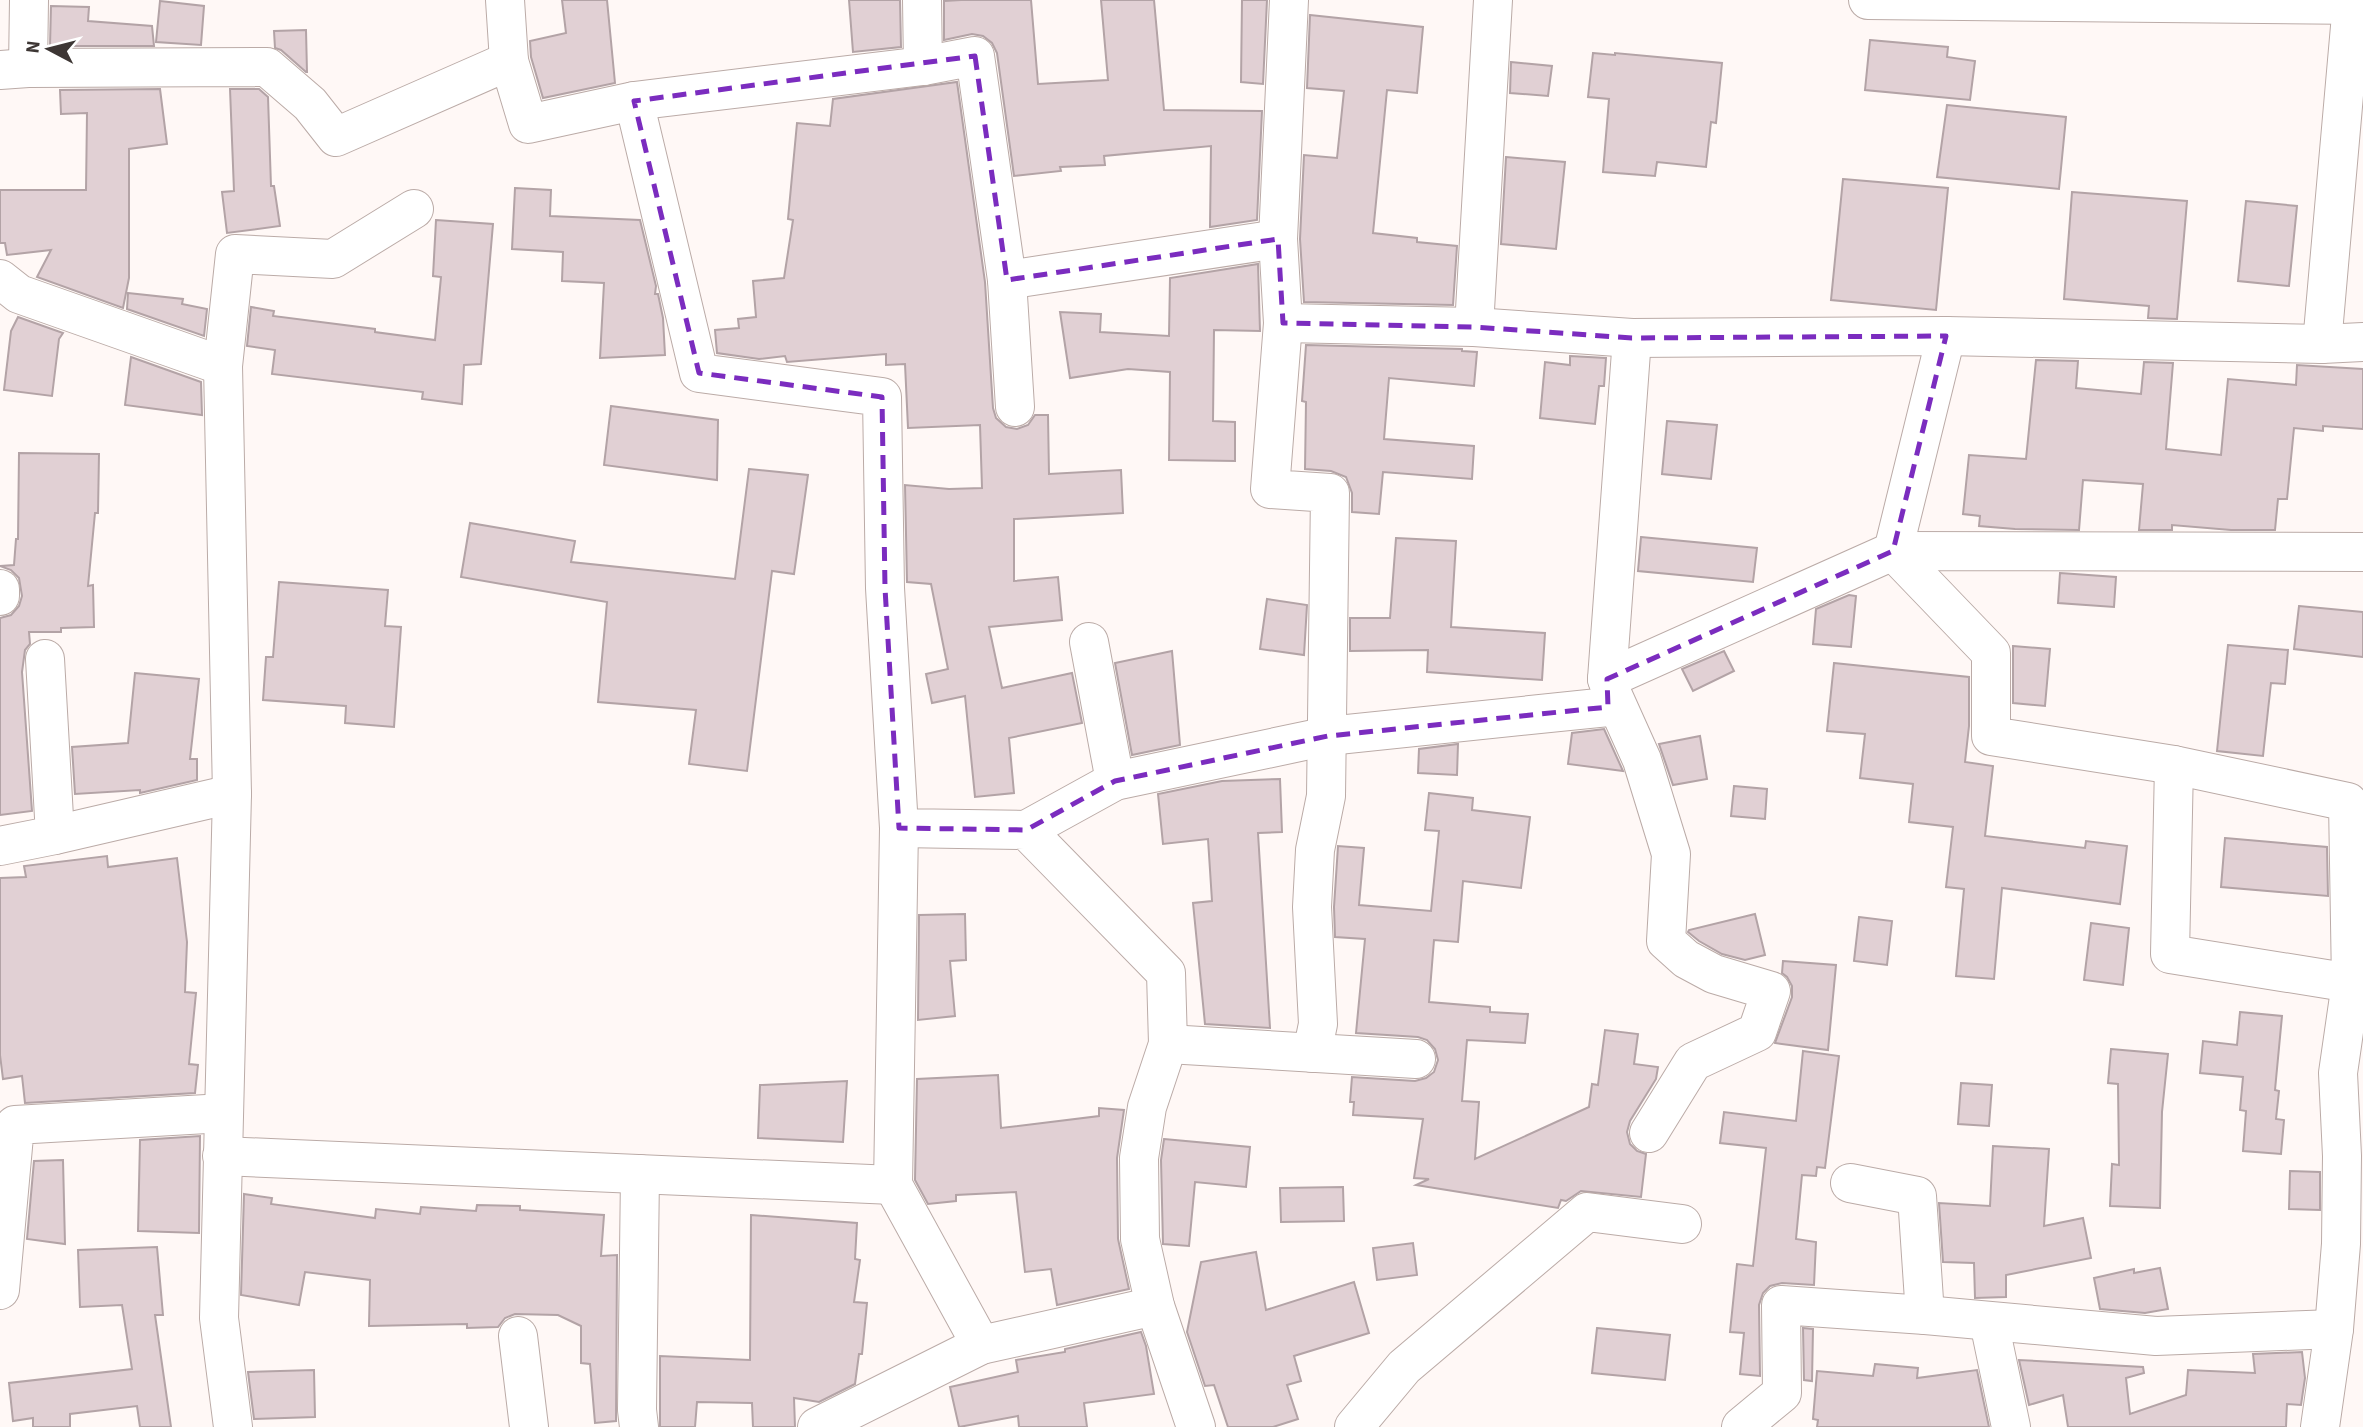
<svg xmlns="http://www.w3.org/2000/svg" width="2363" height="1427" font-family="'Source Sans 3',sans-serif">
  <rect width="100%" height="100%" fill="#fff8f6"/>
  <g fill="#e1d0d4" stroke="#b3a3a6" stroke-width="2">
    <polygon points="562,0 607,0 615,83 543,98 531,57 530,41 566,33"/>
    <polygon points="849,0 900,0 901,47 853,52"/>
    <polygon points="961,0 1031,0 1038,84 1108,80 1101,0 1154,0 1164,110 1262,111 1257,220 1210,227 1211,146 1104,156 1105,165 1060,167 1061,171 1014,176 997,53 992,43 983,36 972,34 944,40 944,1"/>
    <polygon points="1242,0 1267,0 1263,84 1241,82"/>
    <polygon points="160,1 204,6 201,45 156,42"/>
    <polygon points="51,6 89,7 88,21 152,26 154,46 50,46"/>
    <polygon points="1310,15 1423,27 1417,93 1387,90 1373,233 1417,238 1417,242 1457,246 1453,305 1304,302 1300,239 1304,155 1337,158 1344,91 1307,88"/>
    <polygon points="306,30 307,72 306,72 281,50 275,48 274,31"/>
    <polygon points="1870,40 1948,47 1947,57 1975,61 1970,100 1865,90"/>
    <polygon points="1593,53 1615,55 1615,53 1722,63 1716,123 1711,122 1706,167 1657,162 1655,176 1603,172 1609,99 1588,97"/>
    <polygon points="1511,62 1552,66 1548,96 1510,93"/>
    <polygon points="957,82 985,282 993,408 996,418 1006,427 1017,429 1028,425 1035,415 1048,415 1049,474 1121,470 1123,513 1014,519 1014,581 1058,577 1062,620 989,627 1002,688 1072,673 1082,723 1009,738 1014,793 975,797 965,696 932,703 926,674 948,669 931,584 907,582 905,485 949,489 982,488 980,425 908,428 905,364 886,365 886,354 787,362 785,356 759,359 717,353 715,330 739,328 738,319 756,317 753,281 784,278 793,220 788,219 797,123 830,126 833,99"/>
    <polygon points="160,89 167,144 129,149 129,278 123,308 37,277 51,250 7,255 5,243 0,243 0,190 86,190 87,113 61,114 60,90"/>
    <polygon points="230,89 259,89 268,97 271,186 274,186 280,226 227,233 222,192 234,191"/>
    <polygon points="1947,105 2066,117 2059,189 1937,177"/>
    <polygon points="1506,157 1565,162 1556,249 1501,244"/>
    <polygon points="1843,179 1948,188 1936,310 1831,300"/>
    <polygon points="515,188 551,190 550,216 640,220 656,286 655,294 658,294 663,318 665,355 600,358 604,283 562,281 563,252 512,249"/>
    <polygon points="2072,192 2187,201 2177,319 2148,318 2149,306 2064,299"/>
    <polygon points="2246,201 2297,206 2289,286 2238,281"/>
    <polygon points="436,220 493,224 481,364 464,365 462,404 422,399 423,392 272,374 275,350 247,346 251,307 274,311 273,316 375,329 375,332 435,340 441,277 433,276"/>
    <polygon points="1258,264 1260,331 1214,330 1213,421 1235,422 1235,461 1169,460 1170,372 1128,369 1070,378 1060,312 1101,314 1100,332 1169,336 1170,278"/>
    <polygon points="128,293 183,299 182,304 207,309 204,336 127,309"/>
    <polygon points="18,317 63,333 59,339 52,396 4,390 11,331"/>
    <polygon points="1306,345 1462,349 1462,351 1477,352 1474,386 1389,378 1384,439 1474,446 1472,479 1383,472 1379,514 1352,512 1352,493 1346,477 1331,471 1305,469 1306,402 1302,401"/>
    <polygon points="1570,356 1606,358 1604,386 1599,386 1595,424 1540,418 1545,362 1570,365"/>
    <polygon points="131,357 201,382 202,415 125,405"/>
    <polygon points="2036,360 2078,361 2076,388 2141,394 2144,362 2173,363 2166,449 2221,455 2228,379 2296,385 2297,365 2363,369 2363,429 2323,426 2323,431 2294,428 2287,499 2278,499 2275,530 2231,530 2172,525 2172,530 2139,530 2143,484 2083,480 2079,530 2015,529 1979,526 1980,516 1963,514 1969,455 2026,459"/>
    <polygon points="611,406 718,420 717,480 604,465"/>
    <polygon points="1667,421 1717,425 1711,479 1662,474"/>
    <polygon points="19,453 99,454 98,513 95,513 88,586 93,585 94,627 61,628 61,632 29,632 30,644 25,650 22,672 32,811 0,815 0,618 11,615 19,606 22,596 19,578 11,570 0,566 14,565 16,539 18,539"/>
    <polygon points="749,469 808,475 794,574 772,571 747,771 689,764 696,710 598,702 607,602 461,577 470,523 575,541 571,562 735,579"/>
    <polygon points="1641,537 1757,548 1753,582 1638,571"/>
    <polygon points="1396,538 1456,541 1451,627 1545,633 1542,680 1427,672 1428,650 1350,651 1350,618 1390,618"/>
    <polygon points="2060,573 2116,577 2114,607 2058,603"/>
    <polygon points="279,582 388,590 385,626 401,627 394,727 345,723 346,706 263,700 266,657 273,657"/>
    <polygon points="1849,595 1856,596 1851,647 1813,644 1816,609"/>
    <polygon points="1267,599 1307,605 1304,655 1260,649"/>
    <polygon points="2299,606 2363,612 2363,657 2294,649"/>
    <polygon points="2228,645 2288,650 2285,684 2271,683 2263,756 2217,751"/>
    <polygon points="2013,646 2050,649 2045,706 2013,703"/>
    <polygon points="1172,651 1180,745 1132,755 1115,663"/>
    <polygon points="1724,651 1734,671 1693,691 1682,669"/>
    <polygon points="1834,663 1969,677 1969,726 1965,762 1993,766 1985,836 2085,848 2086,841 2127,846 2120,904 2002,888 1994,979 1956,976 1964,889 1946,887 1953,827 1909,822 1913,784 1860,778 1865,734 1827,731"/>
    <polygon points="135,673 199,679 190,759 197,759 197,780 140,793 140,790 75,794 72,747 128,743"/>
    <polygon points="1604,729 1623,771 1568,764 1572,733"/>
    <polygon points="1700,736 1707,779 1673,785 1659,744"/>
    <polygon points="1458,744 1457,775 1418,773 1419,749"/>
    <polygon points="1280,779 1282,832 1258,833 1270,1028 1205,1024 1193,903 1212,901 1208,839 1163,844 1158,794 1222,781"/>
    <polygon points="1734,786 1767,789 1765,819 1731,816"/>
    <polygon points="1429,793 1473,798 1472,810 1530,817 1521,888 1463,881 1458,942 1434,940 1429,1002 1490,1007 1490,1012 1528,1014 1525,1043 1467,1040 1462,1101 1479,1102 1475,1159 1589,1107 1592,1084 1598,1085 1605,1030 1638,1034 1634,1064 1658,1067 1656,1079 1630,1121 1627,1132 1630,1144 1637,1151 1646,1154 1641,1197 1581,1191 1566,1201 1561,1200 1558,1208 1416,1185 1429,1179 1414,1178 1423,1119 1353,1115 1354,1102 1350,1102 1352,1077 1415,1081 1426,1078 1434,1072 1438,1060 1435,1049 1427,1040 1418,1037 1356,1033 1365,939 1335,937 1334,907 1338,846 1364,848 1359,905 1431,911 1439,831 1425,830"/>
    <polygon points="2225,838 2327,847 2328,896 2221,887"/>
    <polygon points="107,856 108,867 177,858 187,942 185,992 196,993 189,1064 198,1065 195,1093 25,1103 22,1076 3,1079 0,1055 0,878 26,877 24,866"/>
    <polygon points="965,914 966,960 950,961 955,1016 918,1020 919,915"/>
    <polygon points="1755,914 1765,955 1745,960 1722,954 1699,941 1688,932 1689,930"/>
    <polygon points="1859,917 1892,921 1887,965 1854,961"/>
    <polygon points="2091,923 2129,928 2123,985 2084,980"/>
    <polygon points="1783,961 1836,965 1828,1050 1775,1043 1792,997 1792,986 1787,977 1782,973"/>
    <polygon points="2240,1012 2282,1016 2275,1090 2279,1091 2276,1119 2284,1120 2281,1154 2243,1151 2246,1111 2240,1110 2243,1077 2200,1073 2203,1041 2237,1045"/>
    <polygon points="2111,1049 2168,1054 2162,1112 2160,1208 2110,1206 2112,1164 2119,1165 2118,1084 2108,1083"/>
    <polygon points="1803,1051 1839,1056 1825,1168 1817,1167 1816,1176 1802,1175 1796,1239 1816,1242 1814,1285 1782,1283 1770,1286 1763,1293 1759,1305 1760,1376 1740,1374 1744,1333 1730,1332 1737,1264 1753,1266 1766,1148 1720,1143 1724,1112 1796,1121"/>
    <polygon points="998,1075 1001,1128 1099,1116 1099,1108 1124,1110 1117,1158 1118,1239 1129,1289 1057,1305 1051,1269 1025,1272 1016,1192 956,1195 956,1201 928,1204 915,1180 917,1079"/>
    <polygon points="847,1081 843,1142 758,1138 760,1085"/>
    <polygon points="1961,1083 1992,1085 1989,1126 1958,1124"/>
    <polygon points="200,1136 199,1233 138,1231 140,1140"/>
    <polygon points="1164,1139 1250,1147 1246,1187 1195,1182 1189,1246 1163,1244 1161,1160"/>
    <polygon points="1993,1146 2049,1149 2044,1226 2083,1218 2091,1258 2006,1275 2006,1297 1975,1298 1974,1263 1943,1262 1939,1203 1990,1206"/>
    <polygon points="63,1160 65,1244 27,1239 34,1161"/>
    <polygon points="2290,1171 2320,1172 2320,1210 2289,1209"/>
    <polygon points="1343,1187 1344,1221 1281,1222 1280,1188"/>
    <polygon points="244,1194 272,1198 271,1204 375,1218 376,1209 420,1214 421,1207 476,1211 477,1205 520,1206 520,1210 604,1215 601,1256 617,1255 616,1421 595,1423 590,1364 581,1363 581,1326 558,1315 515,1314 505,1318 498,1327 467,1328 467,1324 369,1326 370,1280 305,1272 299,1305 241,1295"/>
    <polygon points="751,1215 857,1223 855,1259 860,1260 854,1302 867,1303 862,1354 859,1354 855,1384 819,1402 794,1398 795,1427 753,1427 752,1403 697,1402 695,1427 660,1427 660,1356 750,1360"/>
    <polygon points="1413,1243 1417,1275 1377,1280 1373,1248"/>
    <polygon points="157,1247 163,1315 155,1315 171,1427 140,1427 137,1406 70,1414 70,1427 33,1427 33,1418 13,1421 9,1383 132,1369 122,1305 80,1307 78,1250"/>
    <polygon points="1256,1252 1266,1310 1354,1282 1369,1333 1294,1356 1301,1381 1287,1385 1298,1419 1273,1427 1228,1427 1214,1385 1205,1386 1187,1332 1201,1262"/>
    <polygon points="2160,1268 2168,1309 2145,1313 2100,1309 2094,1278 2134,1269 2134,1273"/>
    <polygon points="1597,1328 1670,1335 1665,1380 1592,1373"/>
    <polygon points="1803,1328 1813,1329 1812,1381 1804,1380"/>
    <polygon points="1141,1332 1146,1346 1154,1394 1084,1403 1087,1427 1019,1427 1018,1416 959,1427 950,1387 1018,1372 1016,1360 1065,1352 1065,1349"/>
    <polygon points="2302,1352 2305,1378 2301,1405 2287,1404 2286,1427 2068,1427 2063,1395 2029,1405 2019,1360 2143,1367 2144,1373 2126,1378 2130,1414 2186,1395 2188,1370 2255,1373 2253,1354"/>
    <polygon points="1875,1364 1918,1368 1917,1378 1977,1370 1989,1427 1817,1427 1818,1420 1813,1419 1817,1371 1873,1376"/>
    <polygon points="314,1370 315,1417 254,1419 248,1372"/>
  </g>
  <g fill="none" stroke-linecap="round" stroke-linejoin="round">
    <defs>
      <g id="minor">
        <polyline points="505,0 509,61"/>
        <polyline points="922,0 923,66"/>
        <polyline points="1289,0 1278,239 1283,323 1270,489 1330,493 1326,796 1315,850 1312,907 1318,1024 1312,1053"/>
        <polyline points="1868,0 2363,5"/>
        <polyline points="28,68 29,0"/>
        <polyline points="0,70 28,68 267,67 310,104 336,137 509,61 528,124 634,101 699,373 882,397 885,588 899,828 1026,830 1166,973 1168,1044 1147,1107 1139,1158 1140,1239 1155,1306 1196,1427"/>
        <polyline points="634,101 923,66 975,56 1007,280 1015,407"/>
        <polyline points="0,279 19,294 223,366"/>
        <polyline points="1007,280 1278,239"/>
        <polyline points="1283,323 1474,327 1632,338 1946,336 2322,344 2363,342"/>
        <polyline points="1474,327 1493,0"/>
        <polyline points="1946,336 1893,551 1991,653 1991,736 2174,765 2348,802 2351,983 2338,1073 2342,1156 2341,1244 2334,1329 2320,1427"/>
        <polyline points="2322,344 2352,4 2356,0"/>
        <polyline points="0,589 0,596"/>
        <polyline points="1089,642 1115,781"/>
        <polyline points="45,659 55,835"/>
        <polyline points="1607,679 1632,338"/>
        <polyline points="1611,691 1642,760 1671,854 1666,941 1686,959 1714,974 1771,991 1757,1032 1693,1062 1649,1133"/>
        <polyline points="2174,765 2170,954 2351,983 2363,983"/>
        <polyline points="899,828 893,1185 981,1345 1155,1306"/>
        <polyline points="1026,830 1115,781 1328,736 1608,707 1611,691 1607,679 1893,551 2363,552"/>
        <polyline points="0,846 55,835 232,794"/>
        <polyline points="1168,1044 1416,1059"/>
        <polyline points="222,1156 893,1185"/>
        <polyline points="1850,1183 1917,1196 1925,1315"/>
        <polyline points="0,1290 15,1125 224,1113"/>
        <polyline points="1989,1322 2011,1427"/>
        <polyline points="518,1336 529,1427"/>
        <polyline points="233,1427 219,1318 232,794 223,366 235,254 333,259 414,209"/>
        <polyline points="639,1427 637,1410 640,1174"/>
        <polyline points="817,1427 981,1345"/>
        <polyline points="1354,1427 1404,1367 1587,1212 1682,1224"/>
        <polyline points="1741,1427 1782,1393 1781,1305 1925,1315 2156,1336 2334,1329"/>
      </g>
    </defs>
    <use href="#minor" stroke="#bbaba7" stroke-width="40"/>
    <use href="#minor" stroke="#fff" stroke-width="38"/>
  </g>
  <path fill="none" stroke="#7b2cbf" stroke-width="5" stroke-dasharray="14 9" stroke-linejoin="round" d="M975,56L1007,280L1278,239L1283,323L1474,327L1632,338L1946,336L1893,551L1607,679L1608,707L1328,736L1115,781L1026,830L899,828L885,588L882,397L699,373L634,101Z"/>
  <g transform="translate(49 49) rotate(277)" stroke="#ffffff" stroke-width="5" paint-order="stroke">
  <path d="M0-5L12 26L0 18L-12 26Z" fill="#3d3634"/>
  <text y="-10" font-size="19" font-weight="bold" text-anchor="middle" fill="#3d3634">N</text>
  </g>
</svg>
